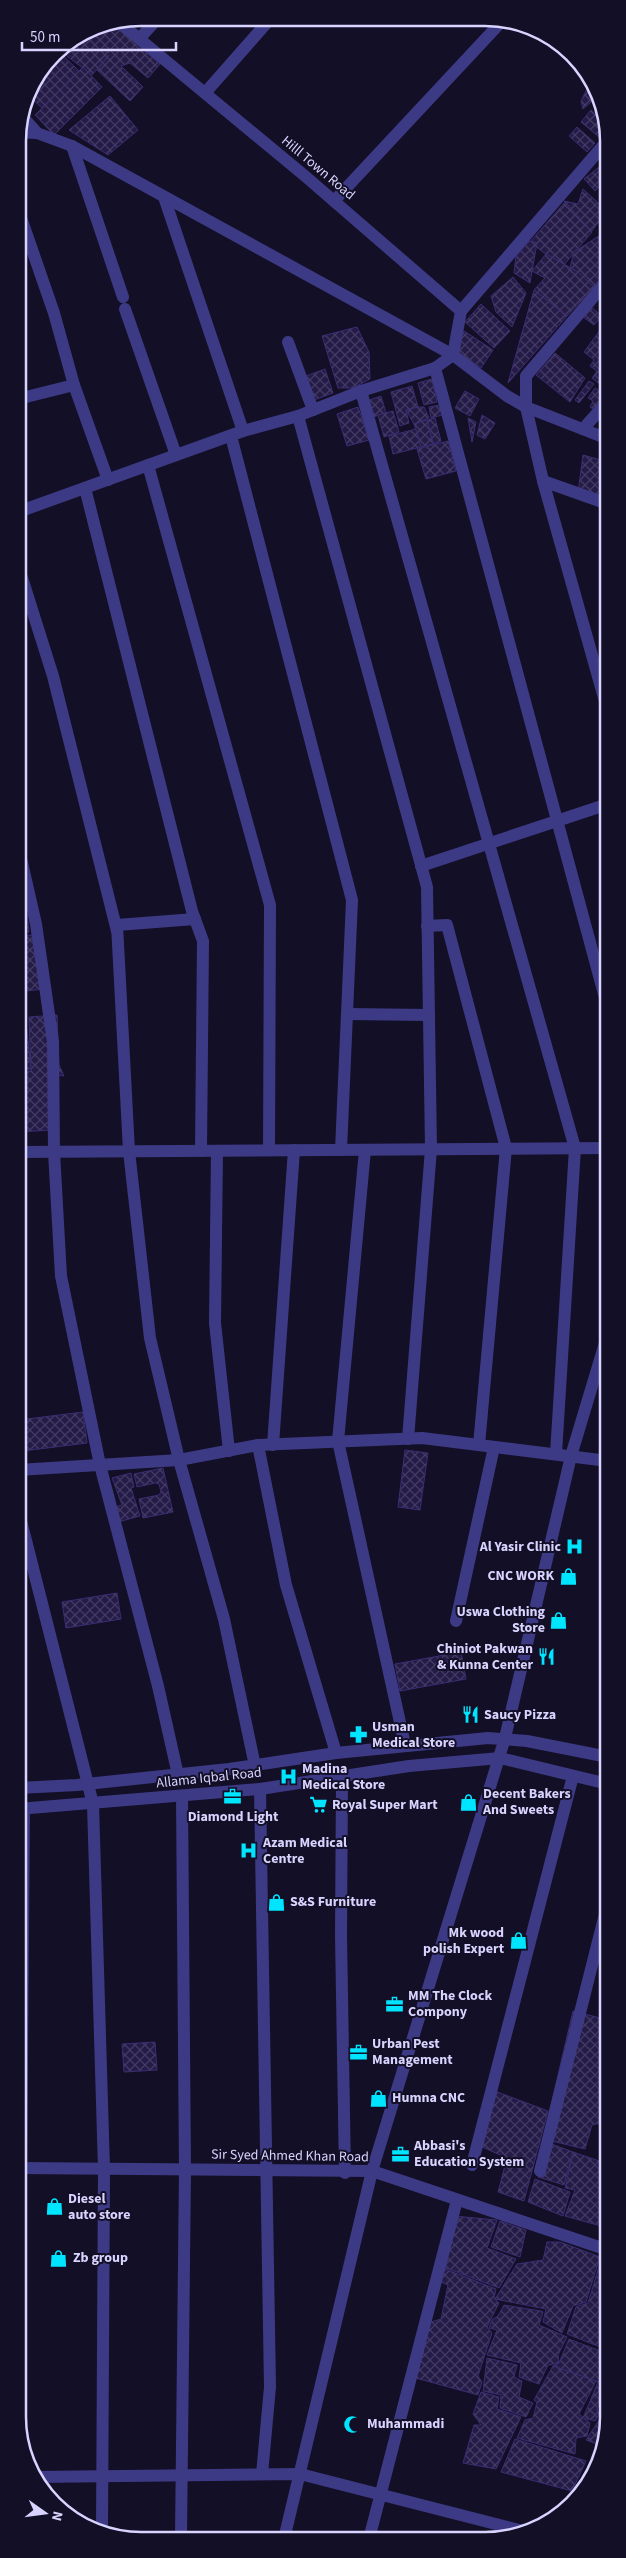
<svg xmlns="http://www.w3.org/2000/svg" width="626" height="2558" font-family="'Source Sans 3',sans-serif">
  <defs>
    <pattern id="building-cross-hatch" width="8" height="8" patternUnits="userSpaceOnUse" patternTransform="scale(1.25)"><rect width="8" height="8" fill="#241b47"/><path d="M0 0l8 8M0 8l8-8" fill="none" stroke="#433b63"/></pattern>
  </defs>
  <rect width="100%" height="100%" fill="#130f26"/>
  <g fill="url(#building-cross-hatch)" stroke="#3b2d73">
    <polygon points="113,23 160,64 148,78 130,63 121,66 143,87 130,101 97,70 109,55 92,75 59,50 94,27"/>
    <polygon points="58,51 79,71 44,110 28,95 30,87"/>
    <polygon points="83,67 102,87 54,135 35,115"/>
    <polygon points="589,85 598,96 583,109 581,101"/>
    <polygon points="110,96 138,130 108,155 69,130"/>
    <polygon points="600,101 603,109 599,113 595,107"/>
    <polygon points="591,110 607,125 599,137 581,122"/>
    <polygon points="577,127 595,143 587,152 569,136"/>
    <polygon points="599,167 607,177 607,180 595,191 584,179"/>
    <polygon points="583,189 607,211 591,232 564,201 578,204"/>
    <polygon points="565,202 592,232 562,267 530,242"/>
    <polygon points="602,234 607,238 607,270 594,287 570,268 574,252"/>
    <polygon points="529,241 537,243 530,283 514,273 516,256"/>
    <polygon points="546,254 578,272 594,287 567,316 534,290 545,278 532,271"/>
    <polygon points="513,277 526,293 512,327 496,312 491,296"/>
    <polygon points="534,290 567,316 508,383"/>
    <polygon points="607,291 607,305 601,299"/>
    <polygon points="481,304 510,331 494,348 465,322"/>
    <polygon points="591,307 602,316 594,325 583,317"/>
    <polygon points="606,322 607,323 607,390 592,378 597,371 590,366 594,360 584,352"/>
    <polygon points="357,327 369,352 370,379 353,388 338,388 322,336"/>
    <polygon points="464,331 493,350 481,368 453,349"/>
    <polygon points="555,353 585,378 570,402 536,375"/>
    <polygon points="325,369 333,393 314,400 306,376"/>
    <polygon points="432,379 437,402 424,405 418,383"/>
    <polygon points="589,381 594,384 579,403 575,400"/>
    <polygon points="412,386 418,407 406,410 409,423 400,426 391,392"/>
    <polygon points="595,388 605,394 594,410 590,407 593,401 588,398"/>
    <polygon points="465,391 479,399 470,416 455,408"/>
    <polygon points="381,396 386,413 373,417 367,401"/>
    <polygon points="440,405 442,415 431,418 429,407"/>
    <polygon points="358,407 369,440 347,446 337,414"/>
    <polygon points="418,407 424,407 429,418 414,424 406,410"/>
    <polygon points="393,411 399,432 384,437 378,415"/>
    <polygon points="482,415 495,423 485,439 477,435"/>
    <polygon points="435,418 441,441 433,444 427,420"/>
    <polygon points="468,418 476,422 472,442"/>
    <polygon points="427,420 433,444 421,447 414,424"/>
    <polygon points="416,429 421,447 393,454 389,436"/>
    <polygon points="448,441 456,471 426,479 417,449"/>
    <polygon points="583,455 608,462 608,480 602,499 578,493"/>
    <polygon points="608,518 608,536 602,533"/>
    <polygon points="18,893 23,903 26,904 29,932 18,932"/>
    <polygon points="35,935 43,989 18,992 18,936"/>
    <polygon points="18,995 23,995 31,1069 18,1070"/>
    <polygon points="57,1015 59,1065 64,1076 58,1075 51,1130 18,1132 18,1072 31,1071 29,1017"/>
    <polygon points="83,1412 87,1443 23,1451 19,1420"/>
    <polygon points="405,1450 428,1453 420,1510 398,1507"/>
    <polygon points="163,1468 173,1512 143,1518 139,1499 159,1495 161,1492 159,1484 155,1483 137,1487 134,1474"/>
    <polygon points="131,1473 134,1487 131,1488 140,1516 118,1522 115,1507 122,1505 112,1478"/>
    <polygon points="117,1593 121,1619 66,1628 62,1602"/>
    <polygon points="461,1652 466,1679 400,1691 395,1664"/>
    <polygon points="573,2011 608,2020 608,2079 606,2090 608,2094 601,2123 592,2125 585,2149 543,2139"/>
    <polygon points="155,2042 157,2070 124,2072 122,2044"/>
    <polygon points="492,2090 548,2111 524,2201 498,2192 507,2158 480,2146"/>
    <polygon points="549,2143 573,2152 564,2185 538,2177"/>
    <polygon points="573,2152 608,2164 608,2228 565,2216 575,2190 565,2188"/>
    <polygon points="535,2179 570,2192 563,2216 528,2202"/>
    <polygon points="454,2216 497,2220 487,2248 516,2259 499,2288 446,2268"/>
    <polygon points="500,2221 526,2230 520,2257 491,2247"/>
    <polygon points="547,2242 560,2242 600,2257 586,2302 573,2306 562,2333 543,2322 546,2309 495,2299 517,2264 543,2260"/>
    <polygon points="601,2260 608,2263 608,2350 567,2334 576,2307 588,2303"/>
    <polygon points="445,2269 496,2289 494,2298 499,2303 487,2327 492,2333 478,2376 482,2382 478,2395 412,2377 431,2322 441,2319 448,2285 439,2281"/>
    <polygon points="504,2305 541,2311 543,2312 539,2325 567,2337 558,2355 559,2363 548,2365 539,2384 519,2377 521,2363 487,2355 497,2330 489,2328 492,2320 498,2316"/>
    <polygon points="569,2339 608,2354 608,2387 597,2409 599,2415 595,2421 583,2418 598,2382 553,2366 559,2363"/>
    <polygon points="487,2358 517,2365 514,2377 522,2381 519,2397 533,2403 526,2417 500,2408 501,2395 483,2391"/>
    <polygon points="553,2366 596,2381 579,2414 590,2423 587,2436 576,2438 575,2454 517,2438 525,2420 533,2418 537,2402 534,2400"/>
    <polygon points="481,2392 499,2397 497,2409 521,2417 496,2469 463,2463 474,2425 481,2425 473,2414"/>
    <polygon points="608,2396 608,2415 599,2412"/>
    <polygon points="603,2414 608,2416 603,2446 586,2440"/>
    <polygon points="515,2439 586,2461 572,2491 501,2472"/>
  </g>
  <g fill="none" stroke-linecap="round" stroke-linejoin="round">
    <g stroke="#3d3a85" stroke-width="12">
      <polyline points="119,22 305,176 461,311 453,355"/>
      <polyline points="140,38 158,18"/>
      <polyline points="205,93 271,18"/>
      <polyline points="22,116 37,133"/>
      <polyline points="72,146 123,297"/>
      <polyline points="164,197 243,431"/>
      <polyline points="334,201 503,20"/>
      <polyline points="18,209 54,313 74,385 18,399"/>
      <polyline points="607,281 526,376 526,407 543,481 608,712"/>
      <polyline points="125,309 176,455"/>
      <polyline points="461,311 607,141"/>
      <polyline points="288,342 313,410"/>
      <polyline points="435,368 608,1009"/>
      <polyline points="74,385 108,480"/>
      <polyline points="361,391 575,1148 556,1454"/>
      <polyline points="298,416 427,887 431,1149 408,1439"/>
      <polyline points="583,429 608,401"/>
      <polyline points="231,436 352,900 341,1150"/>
      <polyline points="148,465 270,905 269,1150"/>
      <polyline points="543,481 608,504"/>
      <polyline points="85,488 192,911 203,941 201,1151"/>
      <polyline points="18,565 53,676 117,931"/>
      <polyline points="18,845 36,924 53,1042 54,1152 61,1276 100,1465 158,1686 178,1775"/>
      <polyline points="421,866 608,804"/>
      <polyline points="195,919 117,925 129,1151 150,1338 179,1460 224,1619 255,1766"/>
      <polyline points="427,926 447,925 506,1148 479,1445"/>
      <polyline points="347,1014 429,1015"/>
      <polyline points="365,1150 338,1441 405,1745"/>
      <polyline points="217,1151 215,1323 229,1451"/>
      <polyline points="18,1152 608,1148"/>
      <polyline points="258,1445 286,1585 336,1753"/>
      <polyline points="273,1445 294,1150"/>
      <polyline points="18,1470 179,1460 258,1445 422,1438 608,1461"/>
      <polyline points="456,1621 494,1447"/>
      <polyline points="342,1778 341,1935 345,2173"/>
      <polyline points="260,1789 270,2387 262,2474"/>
      <polyline points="93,1804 104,2169 102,2530"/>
      <polyline points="472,2165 573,1776"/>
      <polyline points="19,2168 372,2171 608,2250"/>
      <polyline points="540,2171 608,1902"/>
      <polyline points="19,2434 24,1809"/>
      <polyline points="34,2477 300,2474 527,2532"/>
      <polyline points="181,2538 185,2170 182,1796"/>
      <polyline points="284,2539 372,2171 505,1738"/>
      <polyline points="369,2539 457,2200"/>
    </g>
    <g stroke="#3d3a85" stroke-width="12">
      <polyline points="18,132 37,133 72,146 453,355 507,396 526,407 608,439"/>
      <polyline points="18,512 243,431 298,416 361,391 435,368 453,355"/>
      <polyline points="18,1509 93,1804"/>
      <polyline points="505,1738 571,1456 608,1333"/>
      <polyline points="18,1788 77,1785 229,1769 336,1753 488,1738 527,1741 608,1757"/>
      <polyline points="18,1809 260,1789 409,1766 500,1758 608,1784"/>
    </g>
  </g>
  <defs>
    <symbol id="hospital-bare" viewBox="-9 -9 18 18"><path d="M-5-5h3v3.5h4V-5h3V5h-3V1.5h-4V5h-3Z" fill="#00e5ff" stroke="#130f26" stroke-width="2.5" paint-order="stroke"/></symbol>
    <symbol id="shop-bare" viewBox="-9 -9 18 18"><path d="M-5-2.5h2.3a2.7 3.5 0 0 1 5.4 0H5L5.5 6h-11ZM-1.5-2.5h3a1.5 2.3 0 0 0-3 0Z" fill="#00e5ff" stroke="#130f26" stroke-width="2.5" paint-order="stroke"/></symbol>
    <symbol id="restaurant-bare" viewBox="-9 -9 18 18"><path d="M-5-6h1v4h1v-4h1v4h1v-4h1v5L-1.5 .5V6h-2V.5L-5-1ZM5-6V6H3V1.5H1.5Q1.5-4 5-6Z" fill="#00e5ff" stroke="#130f26" stroke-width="2.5" paint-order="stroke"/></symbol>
    <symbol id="pharmacy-bare" viewBox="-9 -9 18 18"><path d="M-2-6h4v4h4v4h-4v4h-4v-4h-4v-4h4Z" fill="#00e5ff" stroke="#130f26" stroke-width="2.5" paint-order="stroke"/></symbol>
    <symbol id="office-bare" viewBox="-9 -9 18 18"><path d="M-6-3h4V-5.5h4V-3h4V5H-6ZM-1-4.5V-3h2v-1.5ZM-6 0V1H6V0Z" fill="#00e5ff" stroke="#130f26" stroke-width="2.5" paint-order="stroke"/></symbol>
    <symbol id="supermarket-bare" viewBox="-9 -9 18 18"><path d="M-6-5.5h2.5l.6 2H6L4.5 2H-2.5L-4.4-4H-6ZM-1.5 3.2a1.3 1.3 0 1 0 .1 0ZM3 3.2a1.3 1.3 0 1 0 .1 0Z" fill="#00e5ff" stroke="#130f26" stroke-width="2.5" paint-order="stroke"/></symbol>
    <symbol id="mosque-bare" viewBox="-9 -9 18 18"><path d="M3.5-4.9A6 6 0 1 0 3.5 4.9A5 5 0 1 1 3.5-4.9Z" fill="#00e5ff" stroke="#130f26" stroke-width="2.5" paint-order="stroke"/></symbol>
  </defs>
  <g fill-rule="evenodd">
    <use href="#hospital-bare" x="562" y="1534" width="25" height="25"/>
    <use href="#shop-bare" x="556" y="1564" width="25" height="25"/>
    <use href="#shop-bare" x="546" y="1608" width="25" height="25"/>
    <use href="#restaurant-bare" x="534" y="1644" width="25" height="25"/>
    <use href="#restaurant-bare" x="458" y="1702" width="25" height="25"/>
    <use href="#pharmacy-bare" x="346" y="1722" width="25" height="25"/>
    <use href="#hospital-bare" x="276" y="1764" width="25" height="25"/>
    <use href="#office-bare" x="220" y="1784" width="25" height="25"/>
    <use href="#shop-bare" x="456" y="1790" width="25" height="25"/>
    <use href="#supermarket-bare" x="306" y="1792" width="25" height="25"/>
    <use href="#hospital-bare" x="236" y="1838" width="25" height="25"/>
    <use href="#shop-bare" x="264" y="1890" width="25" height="25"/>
    <use href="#shop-bare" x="506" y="1928" width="25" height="25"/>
    <use href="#office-bare" x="382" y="1992" width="25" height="25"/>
    <use href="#office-bare" x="346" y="2040" width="25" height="25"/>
    <use href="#shop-bare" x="366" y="2086" width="25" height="25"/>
    <use href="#office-bare" x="388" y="2142" width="25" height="25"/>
    <use href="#shop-bare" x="42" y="2194" width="25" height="25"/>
    <use href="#shop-bare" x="46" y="2246" width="25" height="25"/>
    <use href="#mosque-bare" x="340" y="2412" width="25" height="25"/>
  </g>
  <g text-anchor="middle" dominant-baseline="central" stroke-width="4" stroke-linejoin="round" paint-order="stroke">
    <g font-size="14" fill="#d9d4ff" stroke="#130f26">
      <text transform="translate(318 168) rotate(40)">Hilll Town Road</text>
      <text transform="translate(209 1778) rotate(-6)">Allama Iqbal Road</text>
      <text transform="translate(290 2156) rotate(1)">Sir Syed Ahmed Khan Road</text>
    </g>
    <g font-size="14" font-weight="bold" fill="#d9d4ff" stroke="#130f26" text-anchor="start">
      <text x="561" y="1547" text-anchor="end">Al Yasir Clinic</text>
      <text x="554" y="1576" text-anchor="end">CNC WORK</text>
      <text x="545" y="1612" text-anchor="end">Uswa Clothing<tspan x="545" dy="16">Store</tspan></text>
      <text x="533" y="1649" text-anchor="end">Chiniot Pakwan<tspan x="533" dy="16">&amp; Kunna Center</tspan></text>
      <text x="484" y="1715">Saucy Pizza</text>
      <text x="372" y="1727">Usman<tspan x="372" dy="16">Medical Store</tspan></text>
      <text x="302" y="1769">Madina<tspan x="302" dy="16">Medical Store</tspan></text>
      <text x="483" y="1794">Decent Bakers<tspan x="483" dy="16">And Sweets</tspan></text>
      <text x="332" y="1805">Royal Super Mart</text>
      <text x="233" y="1817" text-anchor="middle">Diamond Light</text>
      <text x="263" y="1843">Azam Medical<tspan x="263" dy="16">Centre</tspan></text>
      <text x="290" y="1902">S&amp;S Furniture</text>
      <text x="504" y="1933" text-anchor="end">Mk wood<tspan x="504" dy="16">polish Expert</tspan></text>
      <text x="408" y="1996">MM The Clock<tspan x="408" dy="16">Compony</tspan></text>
      <text x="372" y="2044">Urban Pest<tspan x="372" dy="16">Management</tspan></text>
      <text x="392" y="2098">Humna CNC</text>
      <text x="414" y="2146">Abbasi's<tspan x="414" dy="16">Education System</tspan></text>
      <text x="68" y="2199">Diesel<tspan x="68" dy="16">auto store</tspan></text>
      <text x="73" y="2258">Zb group</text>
      <text x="367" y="2424">Muhammadi</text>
    </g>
  </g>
  <path d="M0 0H626V2558H0ZM141 26H485A115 115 0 0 1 600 141V2417A115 115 0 0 1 485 2532H141A115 115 0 0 1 26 2417V141A115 115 0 0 1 141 26Z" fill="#130f26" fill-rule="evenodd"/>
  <path fill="none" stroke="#d9d4ff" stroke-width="2.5" d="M141 26H485A115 115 0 0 1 600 141V2417A115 115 0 0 1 485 2532H141A115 115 0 0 1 26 2417V141A115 115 0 0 1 141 26Z"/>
  <g transform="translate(45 2513) rotate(104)" stroke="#130f26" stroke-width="4" paint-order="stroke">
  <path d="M0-4L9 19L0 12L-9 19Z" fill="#d9d4ff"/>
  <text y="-8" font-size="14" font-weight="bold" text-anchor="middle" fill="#d9d4ff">N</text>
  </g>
  <path d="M22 42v8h154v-8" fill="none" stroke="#d9d4ff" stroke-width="2.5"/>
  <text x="30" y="42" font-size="15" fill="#d9d4ff" stroke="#130f26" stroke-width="4" paint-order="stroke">50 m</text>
</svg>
